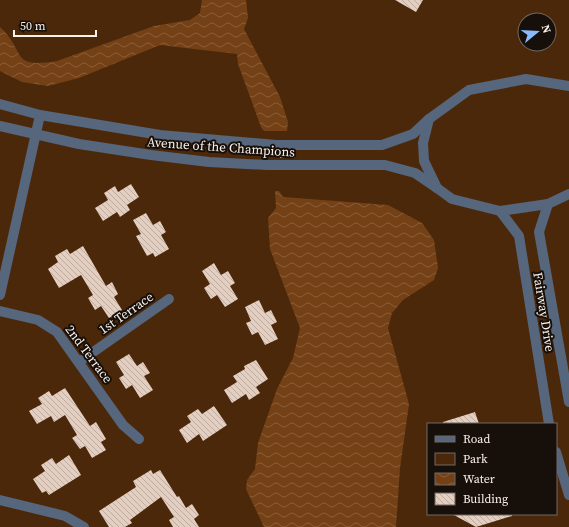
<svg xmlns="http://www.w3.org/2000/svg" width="569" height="527" font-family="'Source Serif 4',serif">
  <defs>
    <pattern id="water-waves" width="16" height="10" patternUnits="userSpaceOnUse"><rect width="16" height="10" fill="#744117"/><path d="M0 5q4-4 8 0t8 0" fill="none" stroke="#895d39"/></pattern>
    <pattern id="building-back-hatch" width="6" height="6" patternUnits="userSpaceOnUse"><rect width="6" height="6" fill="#e3cec0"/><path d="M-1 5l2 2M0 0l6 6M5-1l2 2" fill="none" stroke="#bdaca2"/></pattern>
  </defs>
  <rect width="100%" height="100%" fill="#342419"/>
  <path fill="#4c280a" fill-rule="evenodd" d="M0,0H569V527H0ZM525,20H549V44H525ZM428,424H556V514H428Z"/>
  <g fill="url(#water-waves)">
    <path d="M202,0H246L248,18L244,29L280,97L288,122L287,131H264L261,127L238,64L237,54L160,45L79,78L48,86L22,82L0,71V27C27,52 9,69 57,61L154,26L190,20L200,13Z"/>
    <polygon points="275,191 279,191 283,197 388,205 422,223 434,240 438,268 434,280 403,300 392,313 388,328 409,404 400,468 396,527 264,527 246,489 247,480 255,469 258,443 277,389 293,358 300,328 270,249 268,218 276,208"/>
  </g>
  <g fill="url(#building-back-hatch)">
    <polygon points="395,0 423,0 416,12"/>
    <rect x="280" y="152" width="15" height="6"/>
    <polygon points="131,184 139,197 127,205 130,210 120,217 117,212 103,221 95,208 108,200 104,193 115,186 118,192"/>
    <polygon points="146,213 153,225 160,221 166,232 161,235 169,249 155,257 153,253 147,256 136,236 141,234 133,220"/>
    <polygon points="83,246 106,286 112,282 118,294 114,297 122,310 109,318 101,306 95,310 88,298 93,295 81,275 59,288 48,269 58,262 55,256 67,249 70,254"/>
    <polygon points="214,263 221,275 228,271 235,283 230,286 238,299 225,307 217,295 211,299 204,288 210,284 202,271"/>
    <polygon points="259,300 265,313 271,310 277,322 271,325 278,339 265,345 258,332 252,335 246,323 251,321 245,307"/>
    <polygon points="129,354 137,366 143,362 150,373 144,376 153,390 140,398 132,385 126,389 119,378 124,375 116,362"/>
    <polygon points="256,360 268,379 256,387 260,393 249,400 246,394 232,403 224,390 237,382 233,376 245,369 244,366"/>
    <polygon points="65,388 90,426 96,422 106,439 101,442 106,450 92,458 85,446 80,449 72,438 77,435 65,415 54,422 51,416 37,424 29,411 42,404 38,398 49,391 52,396"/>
    <polygon points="214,406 227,425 203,441 199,434 187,443 179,430 191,422 187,416 198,409 202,414"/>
    <polygon points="475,412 479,424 443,424 443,422"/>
    <polygon points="69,455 81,475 49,495 46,491 42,493 33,479 45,471 41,465 52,458 56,464"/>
    <polygon points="151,470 153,474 160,470 177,497 179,496 186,508 192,504 199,515 194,519 199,527 173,527 169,520 174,517 161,497 130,520 132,523 125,527 109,527 99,511 136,487 133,481"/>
    <polygon points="452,514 512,514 512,516 476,527"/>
  </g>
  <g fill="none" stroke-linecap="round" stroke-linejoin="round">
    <g stroke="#56667c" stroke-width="10">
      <polyline points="569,86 526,79 469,90 429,119 423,143 424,161 437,188 452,199 500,211 548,204 569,194"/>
      <polyline points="0,104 40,115 160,135 276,145 382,145 413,134 429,119"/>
      <polyline points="0,126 79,144 151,155 209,162 267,165 385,165 415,173 437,188"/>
      <polyline points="548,204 539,232 569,402"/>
      <polyline points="500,211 519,236 549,424"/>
      <polyline points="0,295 40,115"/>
      <polyline points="0,311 38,320 57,332 123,425 139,439"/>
      <polyline points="79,362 169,299"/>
      <polyline points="556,452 569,495"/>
      <polyline points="0,500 65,516 84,527"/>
    </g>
  </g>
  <g text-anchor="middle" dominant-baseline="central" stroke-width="4" stroke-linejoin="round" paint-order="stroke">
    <g font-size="13" fill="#fcf1ea" stroke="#160f0a">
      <text transform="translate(221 147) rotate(4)">Avenue of the Champions</text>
      <text transform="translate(544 312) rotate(81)">Fairway Drive</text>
      <text transform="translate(126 313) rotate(-35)">1st Terrace</text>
      <text transform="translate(89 354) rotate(53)">2nd Terrace</text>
    </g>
  </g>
  <rect x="427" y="423" width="130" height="92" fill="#160f0a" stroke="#726964"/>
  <rect x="435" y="436" width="20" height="6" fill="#56667c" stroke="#726964"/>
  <text x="463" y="443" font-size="12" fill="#fcf1ea">Road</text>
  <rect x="435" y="453" width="20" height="12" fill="#4c280a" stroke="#726964"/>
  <text x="463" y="463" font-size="12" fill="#fcf1ea">Park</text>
  <rect x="435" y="473" width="20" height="12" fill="url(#water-waves)" stroke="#726964"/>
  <text x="463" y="483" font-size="12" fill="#fcf1ea">Water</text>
  <rect x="435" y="493" width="20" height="12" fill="url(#building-back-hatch)" stroke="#726964"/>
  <text x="463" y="503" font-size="12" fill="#fcf1ea">Building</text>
  <g transform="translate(537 32) rotate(72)"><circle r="19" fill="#160f0a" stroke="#726964"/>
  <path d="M0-3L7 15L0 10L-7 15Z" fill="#89bafc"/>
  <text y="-6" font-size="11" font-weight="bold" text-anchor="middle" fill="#fcf1ea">N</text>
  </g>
  <path d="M14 30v6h82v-6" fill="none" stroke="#fcf1ea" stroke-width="2"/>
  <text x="20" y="30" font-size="12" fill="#fcf1ea" stroke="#160f0a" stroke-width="3" paint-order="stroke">50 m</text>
</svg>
